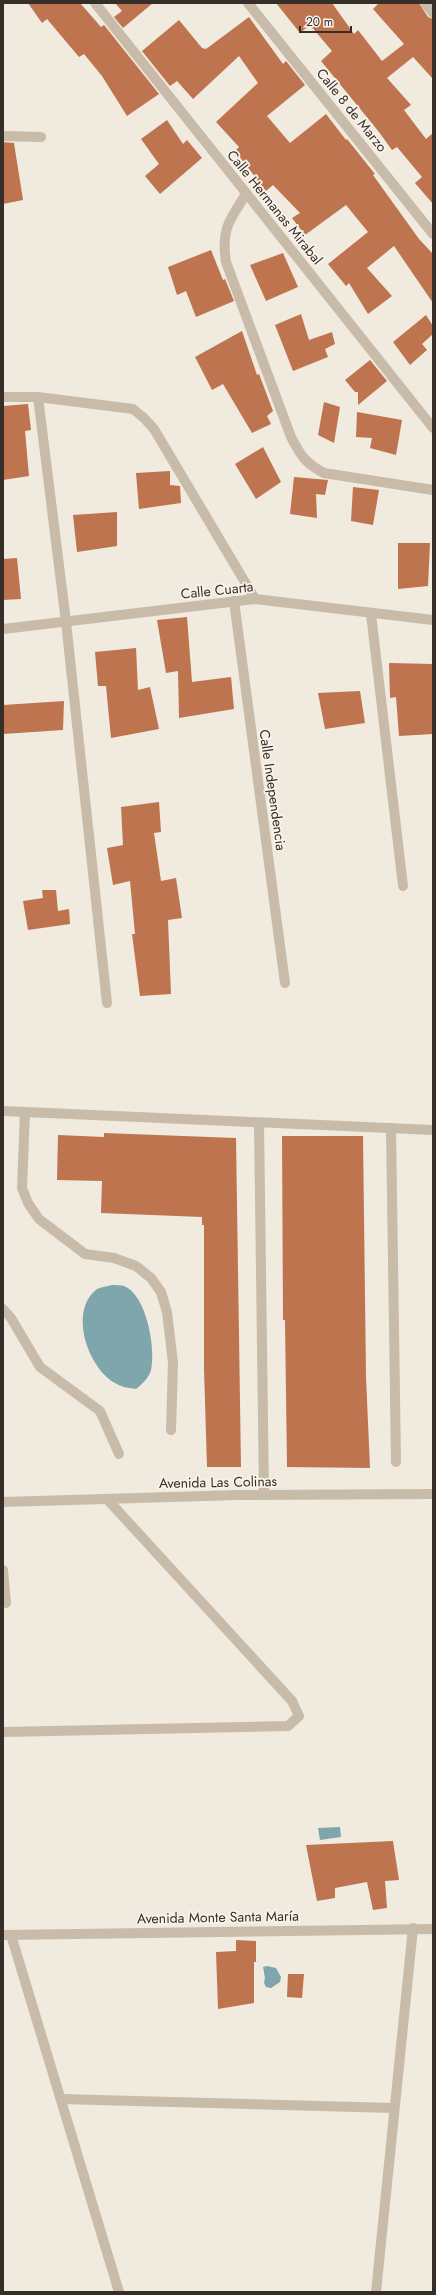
<svg xmlns="http://www.w3.org/2000/svg" width="436" height="2295" font-family="Jost,sans-serif">
  <rect width="100%" height="100%" fill="#f1eade"/>
  <g fill="#7ea6ac">
    <path d="M112,1285C116,1285 121,1285 124,1286C147,1295 156,1350 151,1370C149,1378 141,1385 136,1389C129,1388 121,1387 115,1383C88,1368 68,1311 97,1289C101,1287 108,1286 112,1285Z"/>
    <polygon points="340,1827 341,1837 320,1840 318,1828"/>
    <polygon points="267,1966 276,1968 281,1977 280,1982 271,1988 266,1987 264,1983 265,1978 263,1967"/>
  </g>
  <g fill="#be744f">
    <polygon points="28,3 80,3 101,27 104,25 159,94 127,116 102,76 84,54 79,57 47,19 42,23"/>
    <polygon points="115,3 153,3 123,28 114,17 122,11"/>
    <polygon points="276,3 332,3 354,34 358,30 382,61 404,44 373,9 379,3 419,3 428,17 433,19 433,79 413,57 387,78 411,105 404,110 426,139 433,133 433,204 415,183 422,177 397,147 392,150 379,132 321,61 332,51 310,25 300,33"/>
    <polygon points="249,17 283,64 286,61 305,85 267,116 290,143 326,114 346,140 347,139 375,174 373,175 419,239 433,254 433,303 394,246 367,268 392,296 368,314 349,283 346,286 328,264 368,232 346,205 305,235 292,218 300,213 273,185 266,191 235,151 239,147 216,122 258,83 239,56 193,99 177,81 170,86 142,51 179,20 202,48 206,49"/>
    <polygon points="167,120 183,144 187,140 202,158 160,194 145,176 159,164 141,139"/>
    <polygon points="3,142 14,143 23,200 3,204"/>
    <polygon points="211,250 223,280 225,279 234,301 196,317 186,291 177,295 168,267"/>
    <polygon points="283,253 298,287 266,301 250,265"/>
    <polygon points="301,314 309,340 332,332 335,344 325,349 328,357 293,371 275,325"/>
    <polygon points="426,315 433,326 433,334 422,344 427,350 410,365 393,342"/>
    <polygon points="242,331 257,375 259,374 273,411 267,416 271,424 252,433 223,384 212,390 195,357"/>
    <polygon points="370,360 387,381 358,405 358,392 355,392 345,380"/>
    <polygon points="324,402 340,407 334,443 318,435"/>
    <polygon points="28,404 31,430 25,431 29,476 3,480 3,406"/>
    <polygon points="357,412 402,420 396,455 370,448 372,438 356,437"/>
    <polygon points="263,447 281,482 256,499 235,464"/>
    <polygon points="170,471 170,485 180,486 181,503 139,509 136,473"/>
    <polygon points="294,477 328,480 325,495 316,494 317,518 290,514"/>
    <polygon points="353,487 379,490 373,525 351,521"/>
    <polygon points="117,512 117,546 77,552 73,515"/>
    <polygon points="398,543 430,543 428,586 398,589"/>
    <polygon points="17,558 21,599 3,600 3,559"/>
    <polygon points="187,617 192,682 231,677 234,709 179,718 178,671 166,673 157,620"/>
    <polygon points="136,648 138,690 150,687 159,729 111,738 106,686 98,686 95,652"/>
    <polygon points="389,663 433,664 433,734 399,736 396,697 390,698"/>
    <polygon points="360,691 365,723 325,729 318,693"/>
    <polygon points="64,701 63,730 3,734 3,705"/>
    <polygon points="159,802 161,832 154,833 161,881 176,878 182,918 168,920 171,994 140,996 132,934 135,934 130,881 113,885 107,848 123,845 121,807"/>
    <polygon points="42,890 56,890 58,911 69,909 70,924 28,930 23,901 43,898"/>
    <polygon points="104,1133 236,1138 241,1467 207,1467 204,1369 204,1225 202,1225 202,1217 101,1213 102,1181 57,1180 58,1135 104,1137"/>
    <polygon points="282,1136 363,1136 366,1377 370,1468 287,1467 285,1320 283,1320"/>
    <polygon points="393,1841 399,1880 385,1881 387,1908 373,1910 367,1882 335,1888 335,1898 317,1901 306,1845"/>
    <polygon points="236,1940 256,1941 256,1962 254,1962 254,2003 218,2009 216,1952 236,1951"/>
    <polygon points="288,1974 304,1974 302,1998 287,1997"/>
  </g>
  <g fill="none" stroke-linecap="round" stroke-linejoin="round">
    <g stroke="#c8bbaa" stroke-width="10">
      <polyline points="95,3 433,428"/>
      <polyline points="248,3 433,234"/>
      <polyline points="425,3 433,13"/>
      <polyline points="3,136 41,137"/>
      <path d="M246,194C229,221 221,229 226,262L291,437C301,456 305,463 324,473L433,490"/>
      <polyline points="3,397 38,397 133,409 144,418 154,429 255,599"/>
      <polyline points="38,397 66,622 107,1003"/>
      <polyline points="234,601 285,983"/>
      <polyline points="371,614 403,886"/>
      <polyline points="3,629 255,599 433,620"/>
      <polyline points="3,1111 433,1130"/>
      <polyline points="25,1112 22,1188 28,1203 39,1219 85,1254 114,1258 136,1266 151,1278 161,1292 167,1312 173,1363 171,1430"/>
      <polyline points="259,1123 264,1495"/>
      <polyline points="391,1128 396,1462"/>
      <polyline points="3,1309 11,1318 40,1367 100,1411 119,1454"/>
      <polyline points="3,1502 238,1495 433,1494"/>
      <polyline points="3,1570 6,1603"/>
      <polyline points="3,1732 288,1726 299,1716 292,1701 107,1499"/>
      <polyline points="3,1935 433,1929"/>
      <polyline points="11,1935 119,2292"/>
      <polyline points="61,2099 394,2108"/>
      <polyline points="376,2292 413,1928"/>
    </g>
  </g>
  <g text-anchor="middle" dominant-baseline="central" stroke-width="3.5" stroke-linejoin="round" paint-order="stroke">
    <g font-size="14" fill="#362f29" stroke="#f9f3ea">
      <text transform="translate(352 110) rotate(51)">Calle 8 de Marzo</text>
      <text transform="translate(275 207) rotate(51)">Calle Hermanas Mirabal</text>
      <text transform="translate(217 590) rotate(-6)">Calle Cuarta</text>
      <text transform="translate(273 790) rotate(82)">Calle Independencia</text>
      <text transform="translate(218 1482) rotate(-1)">Avenida Las Colinas</text>
      <text transform="translate(218 1917) rotate(-1)">Avenida Monte Santa María</text>
    </g>
  </g>
  <rect width="436" height="2295" fill="none" stroke="#362f29" stroke-width="8"/>
  <path d="M300 26v6h51v-6" fill="none" stroke="#362f29" stroke-width="2"/>
  <text x="306" y="26" font-size="12" fill="#362f29" stroke="#f9f3ea" stroke-width="3" paint-order="stroke">20 m</text>
</svg>
